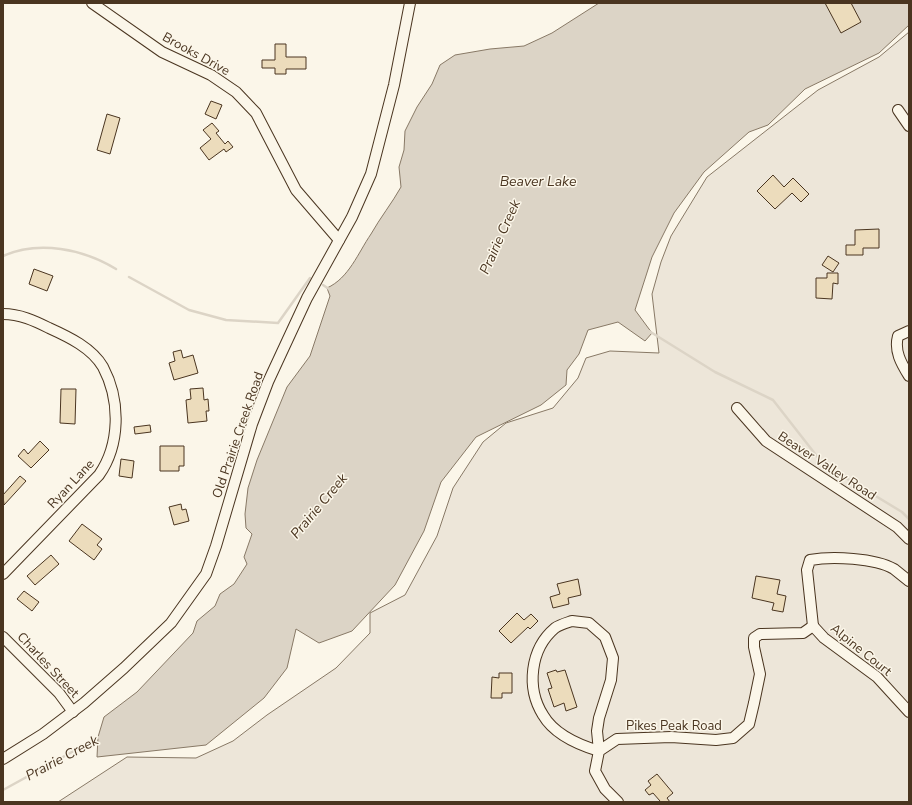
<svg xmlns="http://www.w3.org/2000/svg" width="912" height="805" font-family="'Nunito Sans',sans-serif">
  <rect width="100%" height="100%" fill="#fbf6e9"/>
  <polygon fill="#ede6d9" stroke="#887966" points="909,32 909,802 58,802 127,757 196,758 233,741 267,715 336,668 370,633 370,613 405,595 437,536 453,488 483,442 506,423 553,408 578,378 586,358 610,351 659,353 652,294 661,262 671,236 707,177 818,90 879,57"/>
  <path fill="#dcd4c6" stroke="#887966" d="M599,3H909V25L879,53L805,89L768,125L749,132L704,172L674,213L652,257L635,310L652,333L645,341L618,322L588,330L579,354L567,370L566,385L541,405L476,437L441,482L424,531L395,585L352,631L319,643L296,629L287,668L264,698L206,745L97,757L98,737L104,717L137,692L193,633L197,621L215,606L220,594L234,584L247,564L244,557L252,534L246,528L245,514L248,488L257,460L287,387L310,356L330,296L327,288C349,278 358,253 371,234C380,218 392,203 401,187L399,167L404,150L405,131L417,107L432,84L440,65L455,55L490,49L524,46L552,33Z"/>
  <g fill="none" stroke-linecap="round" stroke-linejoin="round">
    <g stroke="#dcd4c6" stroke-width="2.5">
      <path d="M3,256C39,240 83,249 116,269"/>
      <polyline points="129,277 189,310 226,320 278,323 310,278"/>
      <polyline points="323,285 329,289"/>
      <polyline points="649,331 715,372 773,400 823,464 902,512 909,519"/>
      <polyline points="3,790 101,736"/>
    </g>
  </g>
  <g fill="#ecdcbc" stroke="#4a3520">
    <polygon points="825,3 851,3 861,22 841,33"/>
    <polygon points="275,44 286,44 286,57 306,57 306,69 286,69 286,74 275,74 275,68 262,68 262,60 275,60"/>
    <polygon points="211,101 222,105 216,119 205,114"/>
    <polygon points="107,114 120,118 110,154 97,150"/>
    <polygon points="212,123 219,131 216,133 225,144 228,141 233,147 226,152 224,149 209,160 200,148 211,139 203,130"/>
    <polygon points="773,175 784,187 793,178 809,194 801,202 792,193 775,209 757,191"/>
    <polygon points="879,229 879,248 863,248 863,255 846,255 846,245 855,245 855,230"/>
    <polygon points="828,256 839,263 833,272 822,265"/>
    <polygon points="34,269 53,276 47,291 29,284"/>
    <polygon points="827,273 838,273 838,284 833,283 832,299 816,298 816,278 827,278"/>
    <polygon points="181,350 183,358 193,355 198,373 174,380 169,363 175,361 173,352"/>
    <polygon points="203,388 204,400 208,399 209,411 206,411 207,421 188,423 186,400 191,399 190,389"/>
    <polygon points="61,389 76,389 75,424 60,423"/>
    <polygon points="150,425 151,432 135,434 134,427"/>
    <polygon points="40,441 49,450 31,468 18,456 24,449 28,454"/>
    <polygon points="160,446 184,446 184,466 179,466 179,471 160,471"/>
    <polygon points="121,459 134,461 132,478 119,476"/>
    <polygon points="20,476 26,481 4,505 3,495"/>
    <polygon points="181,504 182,510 186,509 189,521 174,525 169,507"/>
    <polygon points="82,524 102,539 97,545 102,549 94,560 69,541"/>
    <polygon points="51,555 59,564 35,585 27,576"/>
    <polygon points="756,576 780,580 777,594 786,596 783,612 772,610 774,603 752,598"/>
    <polygon points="578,579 581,595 568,598 569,604 553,608 550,597 560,594 557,584"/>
    <polygon points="24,591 39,602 32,611 17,599"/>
    <polygon points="517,613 524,620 531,614 538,621 530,629 528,627 511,643 499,631"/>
    <polygon points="556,670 557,672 565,670 577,707 566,711 564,703 554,707 548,689 552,688 547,673"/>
    <polygon points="499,673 512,673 512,693 502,693 502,698 491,698 492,677 499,678"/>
    <polygon points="657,774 673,793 667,798 670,802 659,802 660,801 653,793 649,795 645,790 651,785 648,781"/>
  </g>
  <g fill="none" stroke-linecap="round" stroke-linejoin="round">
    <defs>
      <g id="minor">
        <polyline points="92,3 162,52 211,75 236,92 256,113 296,190 339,240"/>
        <polyline points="898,110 909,126"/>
        <path d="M3,314C20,314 35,321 49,328C69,337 92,348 103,367C121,401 120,445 99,475L3,574"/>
        <path d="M909,331L898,336C894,351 901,363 909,376"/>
        <polyline points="737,408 766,441 897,527 909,539"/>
        <path d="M572,621L589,623L605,637L613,658L611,680L599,718L597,731L599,751C579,745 554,734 543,715C526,688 530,649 555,628C559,625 566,623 572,621Z"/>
        <path d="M813,626L807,570L810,560C832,556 875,558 894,569C899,573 904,577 909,581"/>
        <polyline points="813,626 824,638 877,677 909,712"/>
        <polyline points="3,637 59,693 73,712"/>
        <polyline points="3,759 43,734 84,703 124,668 171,623 206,574 216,546 252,424 268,382 307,298 352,217 371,174 394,85 410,3"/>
        <polyline points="618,802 605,789 595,771 599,751 617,739 671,737 716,740 733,738 749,724 754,703 760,674 754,647 754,638 760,634 803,633 813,626"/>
      </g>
    </defs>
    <use href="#minor" stroke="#4a3520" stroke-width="12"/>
    <use href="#minor" stroke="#fbf6e9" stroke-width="10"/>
  </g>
  <g text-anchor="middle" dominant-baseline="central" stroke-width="3" stroke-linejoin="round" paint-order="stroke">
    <g font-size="13" fill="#4a3520" stroke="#fbf6e9">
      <text transform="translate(196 54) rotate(29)">Brooks Drive</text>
      <text transform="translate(238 435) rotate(-71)">Old Prairie Creek Road</text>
      <text transform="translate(827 466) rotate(33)">Beaver Valley Road</text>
      <text transform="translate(71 484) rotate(-47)">Ryan Lane</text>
      <text transform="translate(861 650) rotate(39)">Alpine Court</text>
      <text transform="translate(48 665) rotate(47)">Charles Street</text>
      <text x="674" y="726">Pikes Peak Road</text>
    </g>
    <g font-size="14" font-style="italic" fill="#4a3520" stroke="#fbf6e9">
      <text x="538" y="181">Beaver Lake</text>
      <text transform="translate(500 237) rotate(-66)">Prairie Creek</text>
      <text transform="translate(319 506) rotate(-50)">Prairie Creek</text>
      <text transform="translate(62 758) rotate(-28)">Prairie Creek</text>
    </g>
  </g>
  <rect width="912" height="805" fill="none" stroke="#4a3520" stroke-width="8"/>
</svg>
